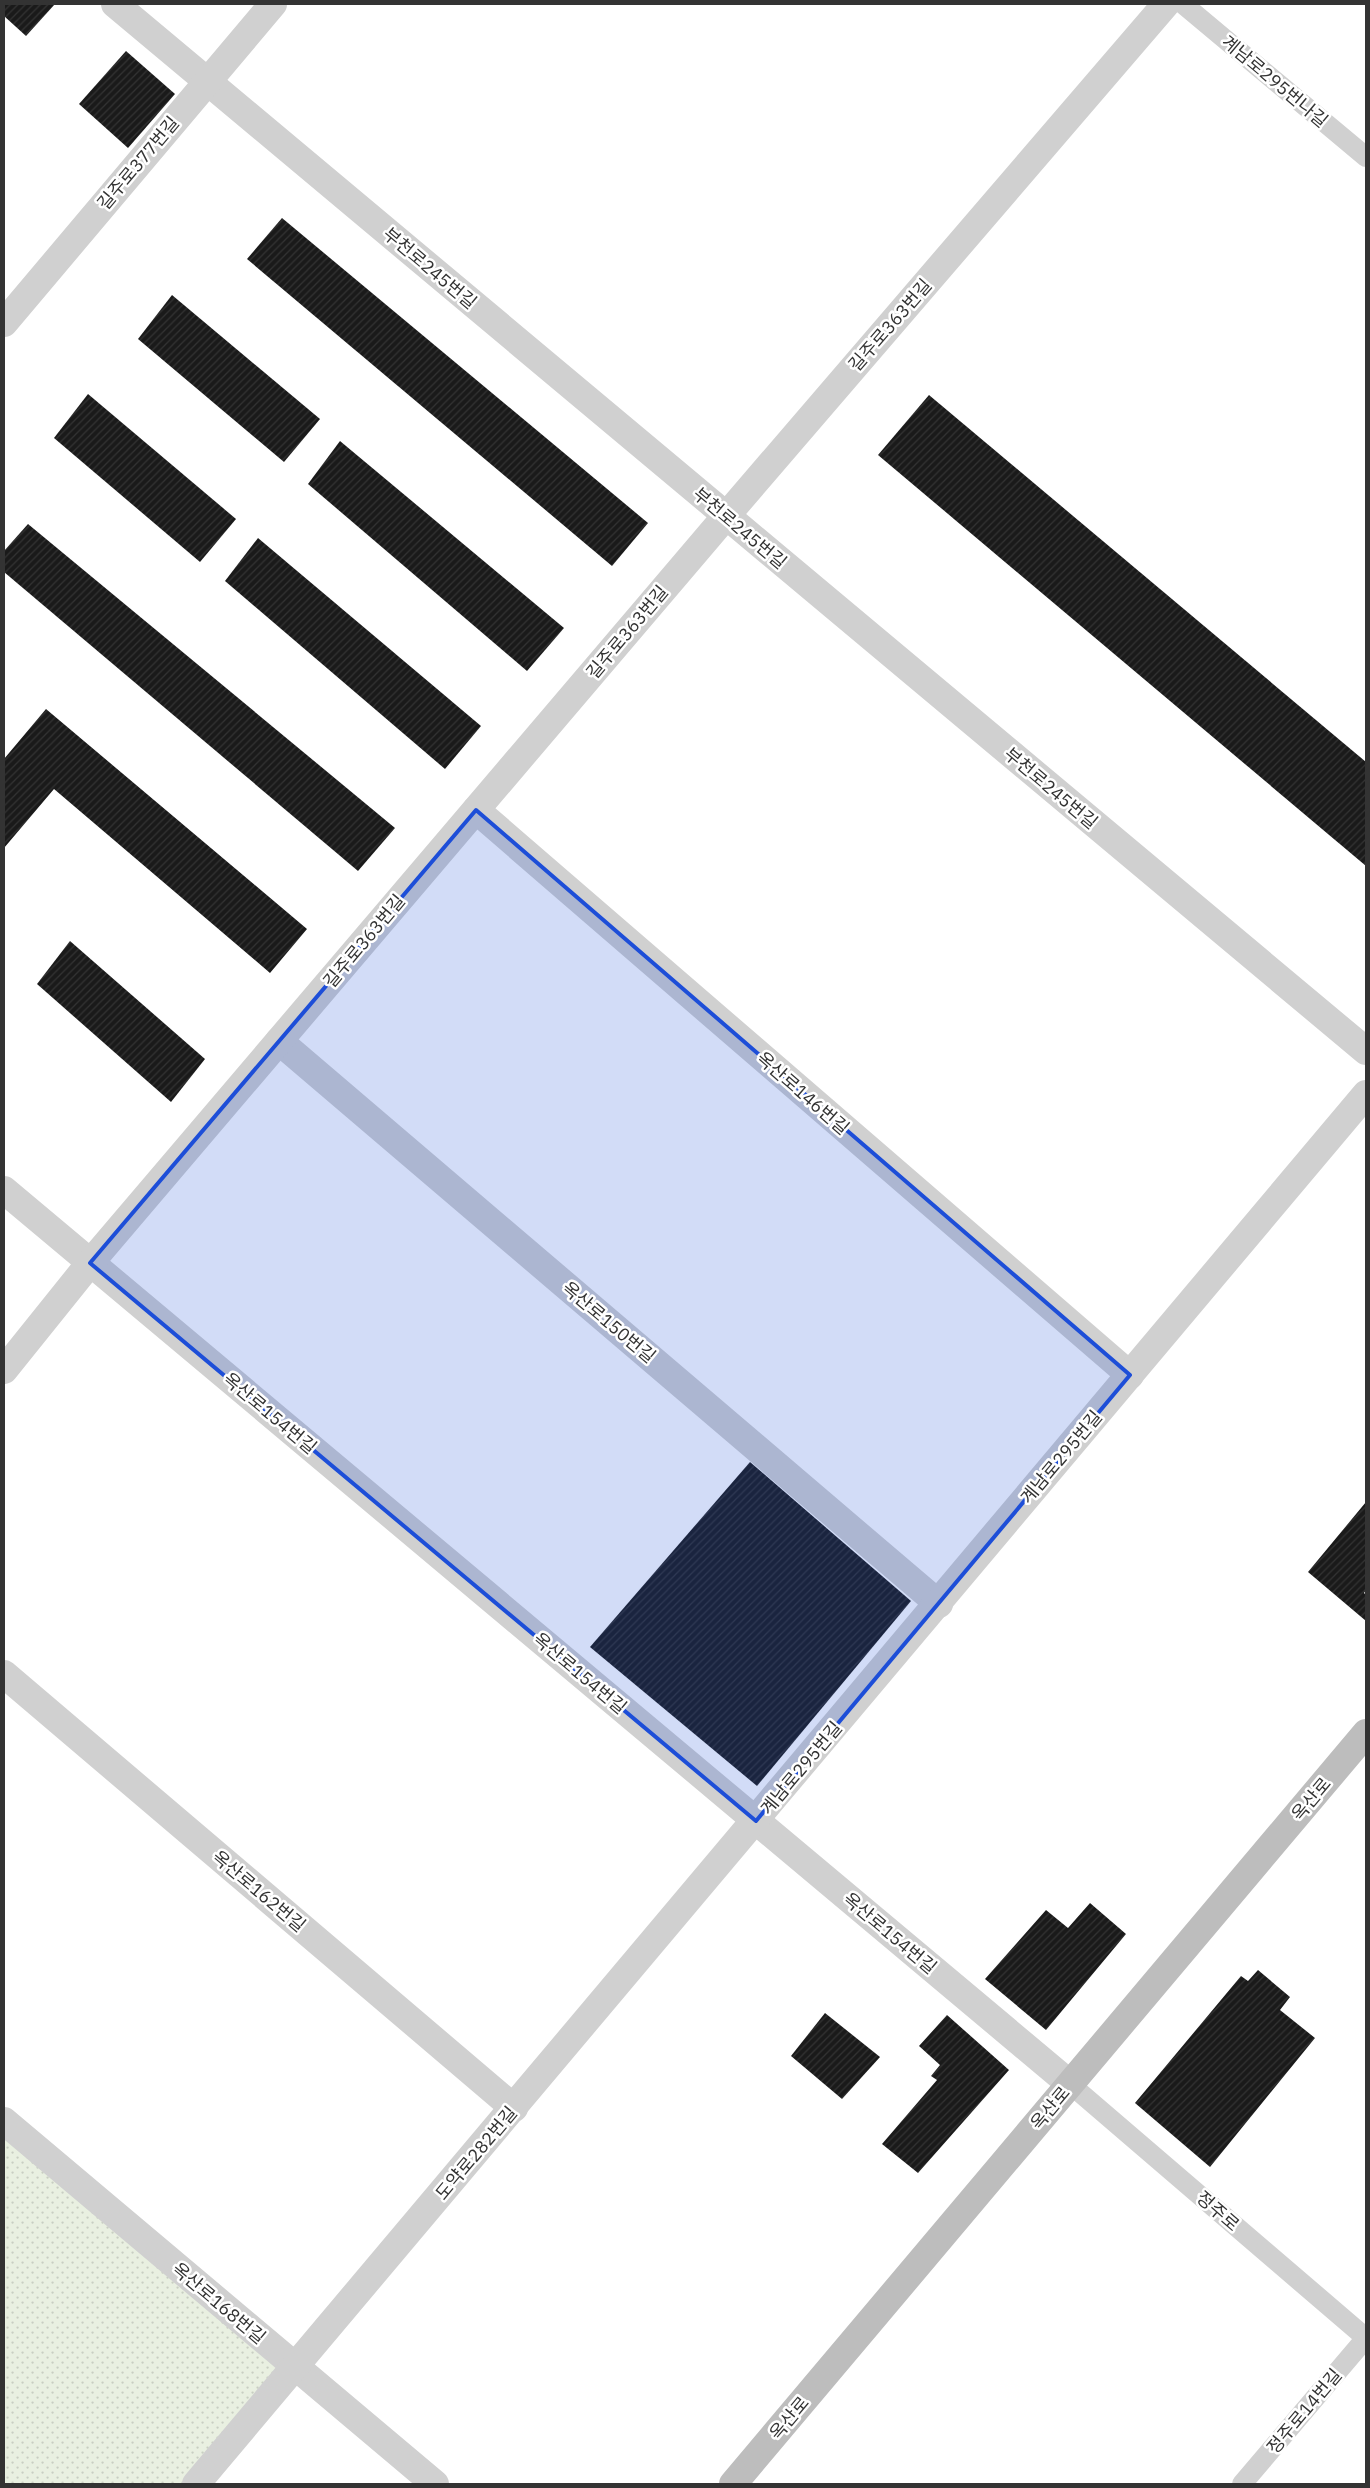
<svg xmlns="http://www.w3.org/2000/svg" width="1370" height="2488" font-family="'IBM Plex Sans','Noto Sans KR',sans-serif">
  <defs>
    <pattern id="park-dots" width="8" height="8" patternUnits="userSpaceOnUse" patternTransform="scale(1.25)"><rect width="8" height="8" fill="#e9f0e1"/><path d="M2 2h.1M6 6h.1" fill="none" stroke="#c8cec2" stroke-width="1.8" stroke-linecap="round"/></pattern>
    <pattern id="building-hatch" width="6" height="6" patternUnits="userSpaceOnUse" patternTransform="scale(1.25)"><rect width="6" height="6" fill="#1a1a1a"/><path d="M-1 1l2-2M0 6l6-6M5 7l2-2" fill="none" stroke="#333"/></pattern>
  </defs>
  <rect width="100%" height="100%" fill="#fff"/>
  <polygon fill="url(#park-dots)" points="4,2121 295,2367 196,2484 4,2484"/>
  <g fill="url(#building-hatch)">
    <polygon points="4,4 55,4 26,36 4,16"/>
    <polygon points="126,51 175,94 128,148 79,104"/>
    <polygon points="282,218 648,523 612,566 247,259"/>
    <polygon points="172,295 320,419 284,462 138,339"/>
    <polygon points="88,394 236,519 200,562 54,438"/>
    <polygon points="929,395 1366,762 1366,866 878,455"/>
    <polygon points="340,441 564,628 527,671 308,484"/>
    <polygon points="28,524 395,828 358,871 4,572 4,551"/>
    <polygon points="258,538 481,726 445,769 225,581"/>
    <polygon points="46,709 307,929 270,973 54,789 4,848 4,759"/>
    <polygon points="70,941 205,1059 171,1102 37,984"/>
    <polygon points="750,1462 911,1601 757,1786 590,1647"/>
    <polygon points="1366,1502 1366,1590 1364,1593 1366,1595 1366,1621 1308,1572"/>
    <polygon points="1090,1903 1126,1934 1046,2030 985,1979 1046,1910 1068,1928"/>
    <polygon points="1258,1970 1290,1997 1280,2010 1315,2038 1210,2167 1135,2103 1241,1976 1248,1981"/>
    <polygon points="825,2013 880,2057 842,2099 791,2056"/>
    <polygon points="947,2015 1009,2070 918,2173 882,2144 937,2080 931,2076 940,2065 919,2046"/>
  </g>
  <g fill="none" stroke-linecap="round" stroke-linejoin="round">
    <g stroke="#d0d0d0" stroke-width="20">
      <polyline points="1183,4 1366,157"/>
      <polyline points="1070,2084 1366,2338"/>
      <polyline points="1242,2484 1366,2338"/>
    </g>
    <g stroke="#d0d0d0" stroke-width="28">
      <polyline points="115,4 1366,1051"/>
      <polyline points="4,323 273,4"/>
      <polyline points="476,810 1130,1375"/>
      <polyline points="279,1041 939,1604"/>
      <polyline points="4,1190 1070,2084"/>
      <polyline points="4,1370 90,1263 726,516 1166,4"/>
      <polyline points="4,1674 514,2108"/>
      <polyline points="4,2121 435,2484"/>
      <polyline points="196,2484 1366,1094"/>
    </g>
    <polyline stroke="#bdbdbd" stroke-width="28" points="733,2484 1366,1733"/>
  </g>
  <path fill="#1d4ed8" fill-opacity="0.2" stroke="#1d4ed8" stroke-width="4" stroke-linejoin="round" d="M476,810L1130,1375L756,1821L90,1263Z"/>
  <g text-anchor="middle" dominant-baseline="central" stroke-width="5" stroke-linejoin="round" paint-order="stroke">
    <g font-size="18" fill="#333" stroke="#fff">
      <text transform="translate(1275 81) rotate(40)">계남로295번나길</text>
      <text transform="translate(138 163) rotate(-50)">길주로377번길</text>
      <text transform="translate(430 268) rotate(40)">부천로245번길</text>
      <text transform="translate(890 325) rotate(-49)">길주로363번길</text>
      <text transform="translate(740 528) rotate(40)">부천로245번길</text>
      <text transform="translate(627 632) rotate(-50)">길주로363번길</text>
      <text transform="translate(1051 788) rotate(40)">부천로245번길</text>
      <text transform="translate(364 941) rotate(-50)">길주로363번길</text>
      <text transform="translate(803 1093) rotate(41)">옥산로146번길</text>
      <text transform="translate(609 1322) rotate(40)">옥산로150번길</text>
      <text transform="translate(270 1413) rotate(40)">옥산로154번길</text>
      <text transform="translate(1061 1457) rotate(-50)">계남로295번길</text>
      <text transform="translate(580 1673) rotate(40)">옥산로154번길</text>
      <text transform="translate(801 1768) rotate(-50)">계남로295번길</text>
      <text transform="translate(1311 1799) rotate(-50)">옥산로</text>
      <text transform="translate(259 1891) rotate(40)">옥산로162번길</text>
      <text transform="translate(890 1933) rotate(40)">옥산로154번길</text>
      <text transform="translate(1050 2108) rotate(-50)">옥산로</text>
      <text transform="translate(476 2153) rotate(-50)">도약로282번길</text>
      <text transform="translate(1218 2211) rotate(41)">정주로</text>
      <text transform="translate(219 2303) rotate(40)">옥산로168번길</text>
      <text transform="translate(1304 2411) rotate(-50)">정주로14번길</text>
      <text transform="translate(789 2418) rotate(-50)">옥산로</text>
    </g>
  </g>
  <rect width="1370" height="2488" fill="none" stroke="#333333" stroke-width="10"/>
</svg>
